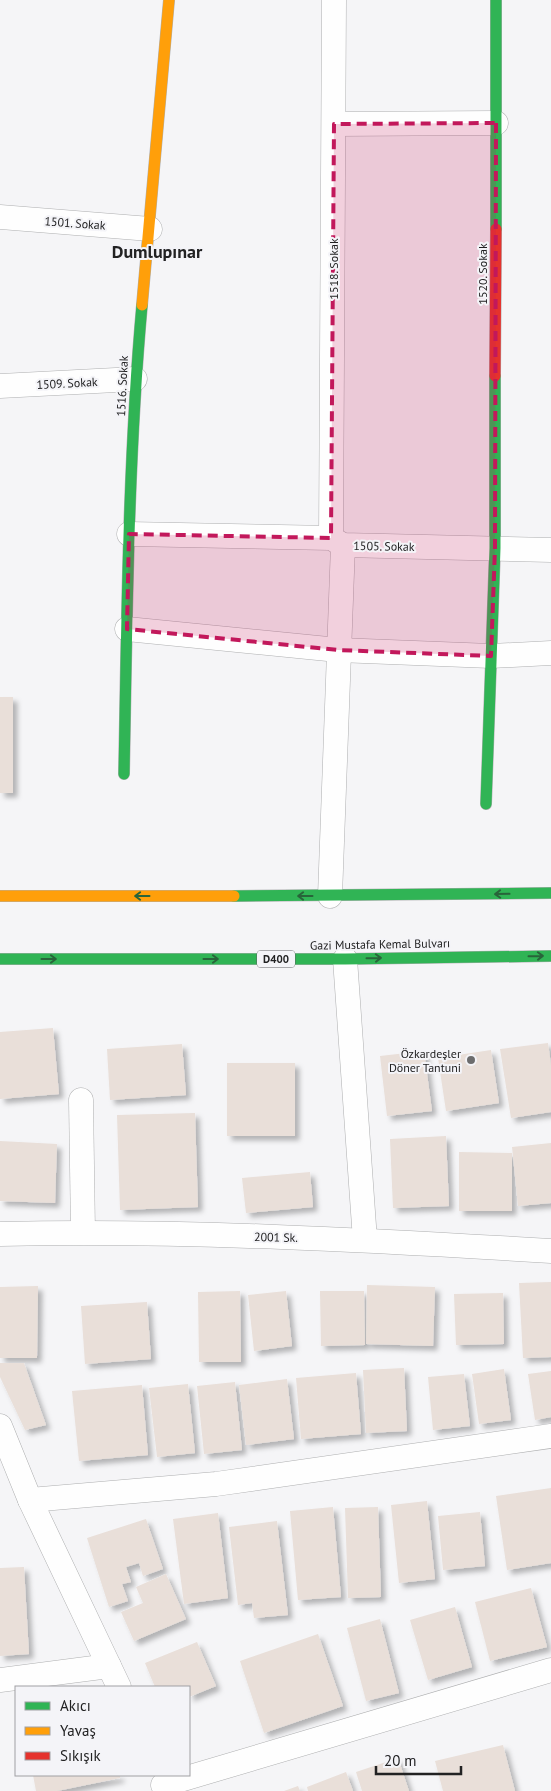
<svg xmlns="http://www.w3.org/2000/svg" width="551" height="1791" font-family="'PT Sans',sans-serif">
  <defs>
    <filter id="shadow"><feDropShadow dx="4.5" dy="4.5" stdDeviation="2.5" flood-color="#0004"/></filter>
  </defs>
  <rect width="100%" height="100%" fill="#f5f5f7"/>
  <g fill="#e9dfd9" filter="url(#shadow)">
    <rect x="0" y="697" width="13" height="96"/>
    <polygon points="53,1028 59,1094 0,1099 0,1032"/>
    <polygon points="548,1043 551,1065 551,1112 511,1118 500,1049"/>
    <polygon points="182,1044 186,1095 110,1100 107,1049"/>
    <polygon points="491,1050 499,1103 446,1111 438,1058"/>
    <polygon points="424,1051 432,1111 387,1116 380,1056"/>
    <rect x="227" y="1063" width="68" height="73"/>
    <polygon points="195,1113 198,1207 120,1210 117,1115"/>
    <polygon points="446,1136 449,1206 393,1208 390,1139"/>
    <polygon points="0,1141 57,1144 55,1203 0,1201"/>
    <polygon points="551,1143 551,1203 518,1206 512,1147"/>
    <polygon points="459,1152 512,1153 512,1211 459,1211"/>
    <polygon points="310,1172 313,1207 246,1213 242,1178"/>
    <polygon points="551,1282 551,1357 523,1358 519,1283"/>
    <polygon points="367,1285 435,1287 433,1346 366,1344"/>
    <polygon points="38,1286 37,1358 0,1358 0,1287"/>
    <polygon points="240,1291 241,1362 199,1362 198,1292"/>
    <polygon points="286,1291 292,1346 254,1351 248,1295"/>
    <polygon points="320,1291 364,1291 365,1345 321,1346"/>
    <polygon points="503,1293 504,1344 456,1345 454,1294"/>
    <polygon points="147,1302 151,1359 85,1364 81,1306"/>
    <polygon points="0,1363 24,1363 46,1425 25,1430 0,1377"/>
    <polygon points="404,1368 407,1431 366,1433 363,1370"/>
    <polygon points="504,1369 511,1420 479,1424 472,1374"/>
    <polygon points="551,1371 551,1417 535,1420 528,1374"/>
    <polygon points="356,1373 361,1434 301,1439 296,1378"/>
    <polygon points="464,1374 470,1426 433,1430 428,1377"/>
    <polygon points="287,1379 294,1439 246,1445 239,1385"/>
    <polygon points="235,1382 242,1450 204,1454 197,1386"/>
    <polygon points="188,1384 195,1453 157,1457 149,1388"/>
    <polygon points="142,1385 148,1455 79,1461 72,1391"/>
    <polygon points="551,1488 551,1563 507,1570 496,1496"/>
    <polygon points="427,1501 435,1579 399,1583 391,1505"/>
    <polygon points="333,1507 341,1597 298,1600 290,1511"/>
    <polygon points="378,1507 381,1597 348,1598 345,1508"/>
    <polygon points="480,1512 485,1566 443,1570 438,1516"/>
    <polygon points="218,1513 228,1598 184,1604 173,1519"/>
    <polygon points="146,1519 163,1569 143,1576 139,1563 126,1567 131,1582 122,1584 128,1601 109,1607 87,1538"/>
    <polygon points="277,1521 288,1615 254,1618 252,1603 238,1605 229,1527"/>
    <polygon points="24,1567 29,1654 0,1656 0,1568"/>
    <polygon points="166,1574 186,1619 134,1641 121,1612 143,1603 136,1587"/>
    <polygon points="531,1588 547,1647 490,1661 475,1602"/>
    <polygon points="455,1607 472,1667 428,1680 410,1620"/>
    <polygon points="380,1619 399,1693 366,1701 347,1628"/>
    <polygon points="318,1634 343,1706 264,1733 240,1661"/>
    <polygon points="197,1642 216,1686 189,1697 189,1687 155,1687 145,1663"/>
    <polygon points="503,1745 515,1791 443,1791 435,1761"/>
    <polygon points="398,1758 409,1791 362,1791 356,1772"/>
    <polygon points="346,1772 353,1791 308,1791 307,1787"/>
    <polygon points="33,1775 120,1775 120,1778 57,1791 36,1791"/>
    <polygon points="298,1786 300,1791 284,1791"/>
  </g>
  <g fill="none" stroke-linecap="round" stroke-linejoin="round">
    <defs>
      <g id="street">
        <polyline points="334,124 496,123"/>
        <polyline points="0,217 150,229"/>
        <polyline points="0,386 135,379"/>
        <polyline points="129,534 331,538 343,545 551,550"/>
        <polyline points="331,538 334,0"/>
        <polyline points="127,629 338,650 491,656 551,653"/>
        <polyline points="330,896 343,545"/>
        <polyline points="345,959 365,1240"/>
        <polyline points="81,1100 83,1232"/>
        <path d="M0,1234C184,1230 368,1240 551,1251"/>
        <polyline points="0,1426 30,1500 119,1687"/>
        <polyline points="30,1500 216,1484 551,1436"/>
        <polyline points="0,1680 109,1666"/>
        <polyline points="163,1785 551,1670"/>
      </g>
      <g id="fast">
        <polyline points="496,229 496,0"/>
        <path d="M124,774C127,618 128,461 142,305"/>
        <polyline points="486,804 495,548 495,376"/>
        <polyline points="234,896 551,893"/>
        <polyline points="0,959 345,959 551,956"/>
      </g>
      <g id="slow">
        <polyline points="142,305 169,0"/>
        <polyline points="0,896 234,896"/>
      </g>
      <polyline id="jam" points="495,376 496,229"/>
    </defs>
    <use href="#street" stroke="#aeafb0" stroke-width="25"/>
    <use href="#fast" stroke="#aeafb0" stroke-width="12"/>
    <use href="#slow" stroke="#aeafb0" stroke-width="12"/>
    <use href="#jam" stroke="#aeafb0" stroke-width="12"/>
    <use href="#street" stroke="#fefefe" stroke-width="24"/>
    <use href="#fast" stroke="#30b455" stroke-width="11"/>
    <use href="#slow" stroke="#ff9f0a" stroke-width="11"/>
    <use href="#jam" stroke="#e5322d" stroke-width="11"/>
  </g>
  <defs><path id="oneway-shaft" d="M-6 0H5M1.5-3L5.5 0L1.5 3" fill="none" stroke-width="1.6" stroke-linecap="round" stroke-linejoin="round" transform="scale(1.25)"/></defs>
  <g stroke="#28643a">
    <use href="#oneway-shaft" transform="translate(502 894) rotate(179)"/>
    <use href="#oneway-shaft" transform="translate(142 896) rotate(180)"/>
    <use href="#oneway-shaft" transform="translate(305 896) rotate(180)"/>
    <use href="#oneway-shaft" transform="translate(536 956) rotate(-1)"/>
    <use href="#oneway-shaft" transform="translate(374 958) rotate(-1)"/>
    <use href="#oneway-shaft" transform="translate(49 959)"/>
    <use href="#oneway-shaft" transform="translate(211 959)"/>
  </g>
  <path fill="#c2185b" fill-opacity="0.2" stroke="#c2185b" stroke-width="4" stroke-dasharray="10 6" stroke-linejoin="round" d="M496,123L495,548L491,656L338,650L127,629L129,534L331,538L334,124Z"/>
  <circle fill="#6c6c6d" stroke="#f4f4f8" stroke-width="2" cx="471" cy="1060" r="5"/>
  <g text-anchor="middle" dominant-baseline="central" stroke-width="4" stroke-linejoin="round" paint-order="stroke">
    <rect fill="#f4f4f8" stroke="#616163" stroke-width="1" x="257" y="950.5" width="38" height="17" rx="4"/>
    <g font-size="11" font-weight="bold" fill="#222223">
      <text x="276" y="959">D400</text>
    </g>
    <g font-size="12" fill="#222223" stroke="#f4f4f8">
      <text transform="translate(75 223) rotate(4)">1501. Sokak</text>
      <text transform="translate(333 269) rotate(-90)">1518. Sokak</text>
      <text transform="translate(482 274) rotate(-90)">1520. Sokak</text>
      <text transform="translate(67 383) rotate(-3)">1509. Sokak</text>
      <text transform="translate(122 386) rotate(-87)">1516. Sokak</text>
      <text transform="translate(384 546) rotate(1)">1505. Sokak</text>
      <text transform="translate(380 944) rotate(-1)">Gazi Mustafa Kemal Bulvarı</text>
      <text transform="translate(276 1237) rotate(1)">2001 Sk.</text>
    </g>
    <g font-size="12" fill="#222223" stroke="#f4f4f8" text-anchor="end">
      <text x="461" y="1053">Özkardeşler<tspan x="461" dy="14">Döner Tantuni</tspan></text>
    </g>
    <g font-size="18" font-weight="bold" fill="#222223" stroke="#f4f4f8">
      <text x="157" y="251">Dumlupınar</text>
    </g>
  </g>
  <rect x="15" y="1686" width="175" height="90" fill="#f4f4f8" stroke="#a0a0a3"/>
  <rect x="25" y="1702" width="25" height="8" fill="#30b455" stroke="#a0a0a3"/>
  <text x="60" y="1711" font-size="15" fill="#222223">Akıcı</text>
  <rect x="25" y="1727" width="25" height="8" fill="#ff9f0a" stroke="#a0a0a3"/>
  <text x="60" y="1736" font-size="15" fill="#222223">Yavaş</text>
  <rect x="25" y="1752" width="25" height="8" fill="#e5322d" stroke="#a0a0a3"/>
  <text x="60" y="1761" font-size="15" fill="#222223">Sıkışık</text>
  <path d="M376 1766v8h85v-8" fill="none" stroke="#222223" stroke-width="2.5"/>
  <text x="384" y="1766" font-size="15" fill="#222223" stroke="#f4f4f8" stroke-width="4" paint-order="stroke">20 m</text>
</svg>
